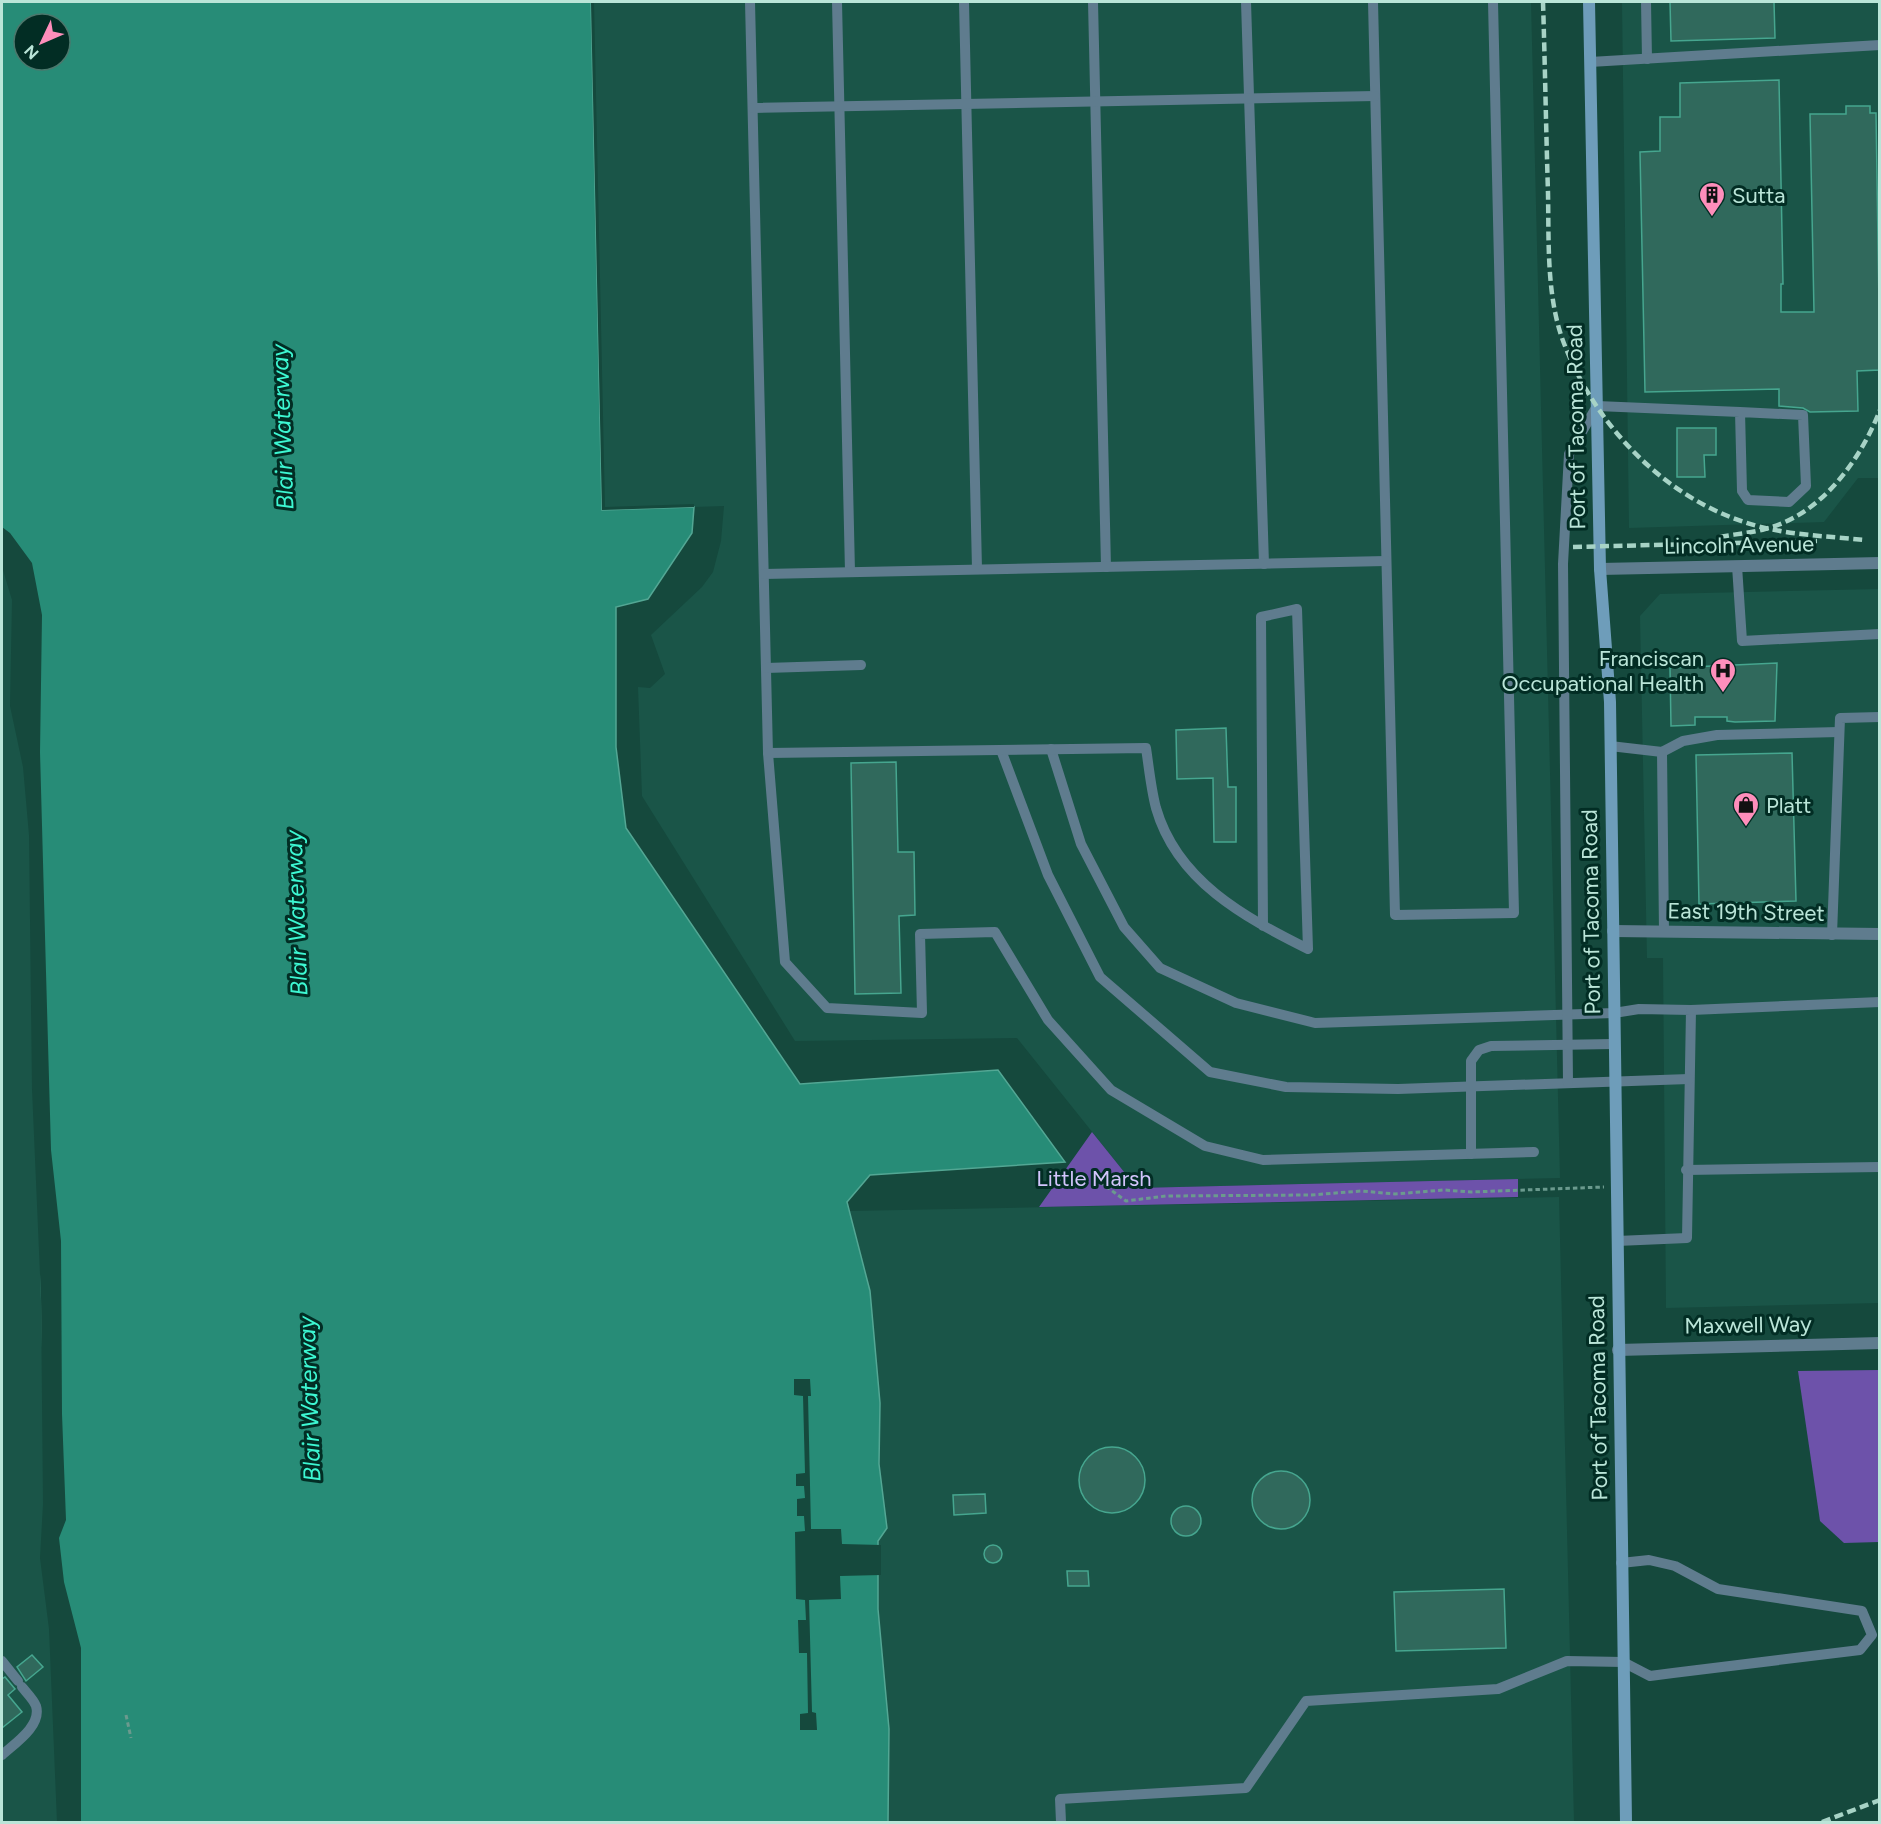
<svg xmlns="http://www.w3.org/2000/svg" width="1881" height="1824" font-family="Figtree,sans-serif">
  <rect width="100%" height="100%" fill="#15493d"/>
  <g fill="#1a5548">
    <polygon points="591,2 1531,2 1560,1178 1137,1188 1017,1038 795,1041 642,796 638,687 650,688 665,674 651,635 702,587 713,572 721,541 724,506 602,510"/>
    <polygon points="1622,2 1879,2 1879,478 1858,478 1824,522 1629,528"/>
    <polygon points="2,557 15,599 32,834 52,1629 60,1822 2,1822"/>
    <polygon points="1879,589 1879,1303 1666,1308 1663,958 1647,958 1640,616 1660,594"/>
    <polygon points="1559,1197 1574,1822 888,1822 889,1729 878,1609 878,1541 887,1528 879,1464 880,1403 870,1291 850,1211"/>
  </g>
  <g fill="#6d52aa">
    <polygon points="1092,1132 1137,1188 1518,1179 1518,1197 1039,1207"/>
    <polygon points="1879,1370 1879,1542 1844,1543 1820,1521 1798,1371"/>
  </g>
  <path fill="#278c77" stroke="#53a794" stroke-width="1.5" fill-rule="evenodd" d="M2,2H591L602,510L694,507L692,533L648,599L616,607V747L626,828L800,1084L998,1070L1065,1162L870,1175L847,1202L870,1291L880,1403L879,1464L887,1528L878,1541V1609L889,1729L888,1822H60L46,1504L32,834L15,599L2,557ZM24,24H60V60H24Z"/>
  <g fill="#15493d">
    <polygon points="591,2 594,2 605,507 694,504 694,507 602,510"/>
    <polygon points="2,527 10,533 32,563 42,615 40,752 46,972 51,1150 61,1241 62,1414 66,1520 59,1538 64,1582 81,1648 81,1822 57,1822 49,1629 40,1558 43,1504 41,1297 32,1089 29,835 23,767 10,706 12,600 2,567"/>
    <polygon points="794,1379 810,1379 811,1396 808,1396 811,1529 841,1529 842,1544 881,1545 881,1575 840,1576 841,1599 809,1600 812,1712 816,1713 817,1730 800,1730 800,1714 808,1713 807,1653 799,1653 798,1620 806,1620 805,1600 796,1599 795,1532 805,1531 804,1516 797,1516 797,1499 805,1498 804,1486 796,1486 796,1474 805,1473 803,1396 794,1395"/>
  </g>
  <g fill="#30695c" stroke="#46a68f" stroke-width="1.5">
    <polygon points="1670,2 1774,2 1775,38 1671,41"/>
    <polygon points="1779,80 1783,284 1781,284 1781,312 1814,312 1810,114 1846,114 1846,106 1870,106 1870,113 1876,113 1880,370 1857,371 1858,411 1810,412 1803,408 1779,406 1779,389 1645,392 1640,152 1660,151 1660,117 1680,117 1680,83"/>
    <polygon points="1677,428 1716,428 1716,455 1704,455 1705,477 1677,477"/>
    <polygon points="1777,663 1775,721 1735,722 1727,721 1727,717 1695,717 1695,725 1671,726 1670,668"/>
    <polygon points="1226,728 1228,787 1236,787 1236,842 1214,842 1213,778 1177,779 1176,730"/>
    <polygon points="1792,753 1796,901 1699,904 1696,755"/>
    <polygon points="896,762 898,852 914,852 915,915 899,916 901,993 855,994 851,763"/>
    <circle cx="1112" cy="1480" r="33"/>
    <circle cx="1281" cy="1500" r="29"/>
    <polygon points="985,1494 986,1513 954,1515 953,1495"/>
    <circle cx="1186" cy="1521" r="15"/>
    <circle cx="993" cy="1554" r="9"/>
    <polygon points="1067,1571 1088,1571 1089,1586 1068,1586"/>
    <polygon points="1504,1589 1506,1648 1396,1651 1394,1592"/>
    <polygon points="32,1655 43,1667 26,1681 17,1667"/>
    <polygon points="5,1677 15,1689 8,1695 22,1712 2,1728 2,1679"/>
  </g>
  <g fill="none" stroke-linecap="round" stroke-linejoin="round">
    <g stroke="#6b9a8e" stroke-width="3" stroke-dasharray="4.5 3" stroke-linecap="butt">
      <polyline points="1100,1182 1126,1201 1166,1196 1311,1195 1361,1191 1395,1194 1444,1190 1471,1192 1604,1187"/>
      <polyline points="126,1715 131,1738"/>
      <polyline points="1878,1748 1880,1748"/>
    </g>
    <g stroke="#5f7c8e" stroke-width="10">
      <polyline points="750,2 768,753 785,962 827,1008 922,1013 920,934 995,932 1048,1020 1111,1090 1205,1146 1263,1160 1534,1152"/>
      <polyline points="837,2 850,572"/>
      <polyline points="964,2 977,569"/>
      <polyline points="1093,2 1106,567"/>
      <polyline points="1246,2 1264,564"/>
      <polyline points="1373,2 1395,915 1514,913 1493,2"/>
      <polyline points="1646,2 1647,59"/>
      <polyline points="1590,62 1880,45"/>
      <polyline points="753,108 1375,96"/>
      <polyline points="1737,566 1742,641 1880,634"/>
      <polyline points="764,574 1386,561"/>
      <polyline points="766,668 861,665"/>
      <polyline points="1610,746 1662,752 1683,741 1717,735 1839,732"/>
      <polyline points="1051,749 1081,844 1124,927 1160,968 1236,1003 1315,1023 1614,1013 1639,1009 1691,1010 1687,1238 1617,1241"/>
      <polyline points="1001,750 1048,875 1100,977 1210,1072 1286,1087 1398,1089 1689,1079"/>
      <polyline points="1662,752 1664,932"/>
      <path d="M768,753L1146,748C1149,768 1151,789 1156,808C1177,881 1244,917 1308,949L1297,609L1261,617L1263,926"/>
      <polyline points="1832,935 1840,718 1880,717"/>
      <polyline points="1691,1010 1880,1002"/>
      <polyline points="1568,1083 1563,564 1569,454 1597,406 1740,412 1742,491 1748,500 1789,502 1806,486 1803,415 1740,412"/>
      <polyline points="1471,1154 1471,1061 1479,1050 1491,1046 1613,1044"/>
      <polyline points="1686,1170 1880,1167"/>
      <polyline points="2,1661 18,1681"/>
      <path d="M2,1755C14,1744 42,1726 36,1706C34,1700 26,1692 22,1687"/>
      <polyline points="1061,1822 1060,1799 1246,1788 1306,1701 1498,1689 1567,1661 1623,1662 1650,1676 1673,1673 1860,1650 1872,1635 1862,1611 1718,1589 1675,1566 1649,1560 1621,1563"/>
    </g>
    <g stroke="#5f7c8e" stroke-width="12">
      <polyline points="1613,931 1880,934"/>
      <polyline points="1618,1350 1880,1343"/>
    </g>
    <polyline stroke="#5f7c8e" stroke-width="12" points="1600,569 1880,563"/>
    <polyline stroke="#6e9dba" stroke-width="12" points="1589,2 1600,569 1610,702 1626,1822"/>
    <g stroke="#a7d3c6" stroke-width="4.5" stroke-dasharray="9 4.5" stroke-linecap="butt">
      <path d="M1543,2C1545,65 1546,129 1548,193C1549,242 1546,299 1565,346C1596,425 1662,495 1744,522C1782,535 1826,536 1865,540"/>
      <path d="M1720,537C1735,534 1751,533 1765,529C1821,515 1860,461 1880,410"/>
      <polyline points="1573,547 1817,541"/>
      <polyline points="1822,1822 1880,1800"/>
    </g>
  </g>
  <defs>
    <symbol id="building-pin" viewBox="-11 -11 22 30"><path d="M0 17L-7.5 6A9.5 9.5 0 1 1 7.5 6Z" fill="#fe8ebb" stroke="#022d24"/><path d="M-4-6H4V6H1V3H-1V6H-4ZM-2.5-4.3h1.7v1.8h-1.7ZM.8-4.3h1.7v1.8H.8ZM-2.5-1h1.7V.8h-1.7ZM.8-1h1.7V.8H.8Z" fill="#111"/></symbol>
    <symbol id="hospital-pin" viewBox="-11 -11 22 30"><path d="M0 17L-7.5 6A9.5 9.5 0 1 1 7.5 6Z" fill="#fe8ebb" stroke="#022d24"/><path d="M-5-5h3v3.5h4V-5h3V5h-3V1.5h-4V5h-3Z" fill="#111"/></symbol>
    <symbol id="shop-pin" viewBox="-11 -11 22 30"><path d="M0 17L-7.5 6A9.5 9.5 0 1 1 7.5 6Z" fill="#fe8ebb" stroke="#022d24"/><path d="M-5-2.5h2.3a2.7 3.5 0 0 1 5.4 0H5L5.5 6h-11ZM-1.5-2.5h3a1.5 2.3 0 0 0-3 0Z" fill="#111"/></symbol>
  </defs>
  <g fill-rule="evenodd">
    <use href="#building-pin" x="1697" y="180" width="30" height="40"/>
    <use href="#hospital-pin" x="1708" y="656" width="30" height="40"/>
    <use href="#shop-pin" x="1731" y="790" width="30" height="40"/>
  </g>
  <g text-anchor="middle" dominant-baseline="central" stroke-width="6" stroke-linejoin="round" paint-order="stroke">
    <g font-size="22" fill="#bae5d8" stroke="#022d24" text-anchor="start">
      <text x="1732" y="195">Sutta</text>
      <text x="1704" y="658" text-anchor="end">Franciscan<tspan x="1704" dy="25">Occupational Health</tspan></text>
      <text x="1766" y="805">Platt</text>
    </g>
    <g font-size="22" fill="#bae5d8" stroke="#022d24">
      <text transform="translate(1576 427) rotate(-91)">Port of Tacoma Road</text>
      <text transform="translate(1739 545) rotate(-1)">Lincoln Avenue</text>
      <text transform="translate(1591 912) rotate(-91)">Port of Tacoma Road</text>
      <text transform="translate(1746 912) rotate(1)">East 19th Street</text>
      <text transform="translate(1748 1325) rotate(-1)">Maxwell Way</text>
      <text transform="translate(1598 1398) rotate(-91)">Port of Tacoma Road</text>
    </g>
    <g font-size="22" fill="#d2c5fc" stroke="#022d24">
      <text x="1094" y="1178">Little Marsh</text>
    </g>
    <g font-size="24" font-style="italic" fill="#3df7d2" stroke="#022d24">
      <text transform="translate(282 427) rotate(-92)">Blair Waterway</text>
      <text transform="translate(296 913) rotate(-92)">Blair Waterway</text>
      <text transform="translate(309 1399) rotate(-92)">Blair Waterway</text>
    </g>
  </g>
  <rect width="1881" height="1824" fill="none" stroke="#bae5d8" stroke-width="6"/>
  <g transform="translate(42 42) rotate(226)"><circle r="28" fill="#022d24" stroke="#4c776c" stroke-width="1.5"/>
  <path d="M0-4.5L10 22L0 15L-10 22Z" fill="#fe8ebb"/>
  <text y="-9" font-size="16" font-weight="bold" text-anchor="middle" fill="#bae5d8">N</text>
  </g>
</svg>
